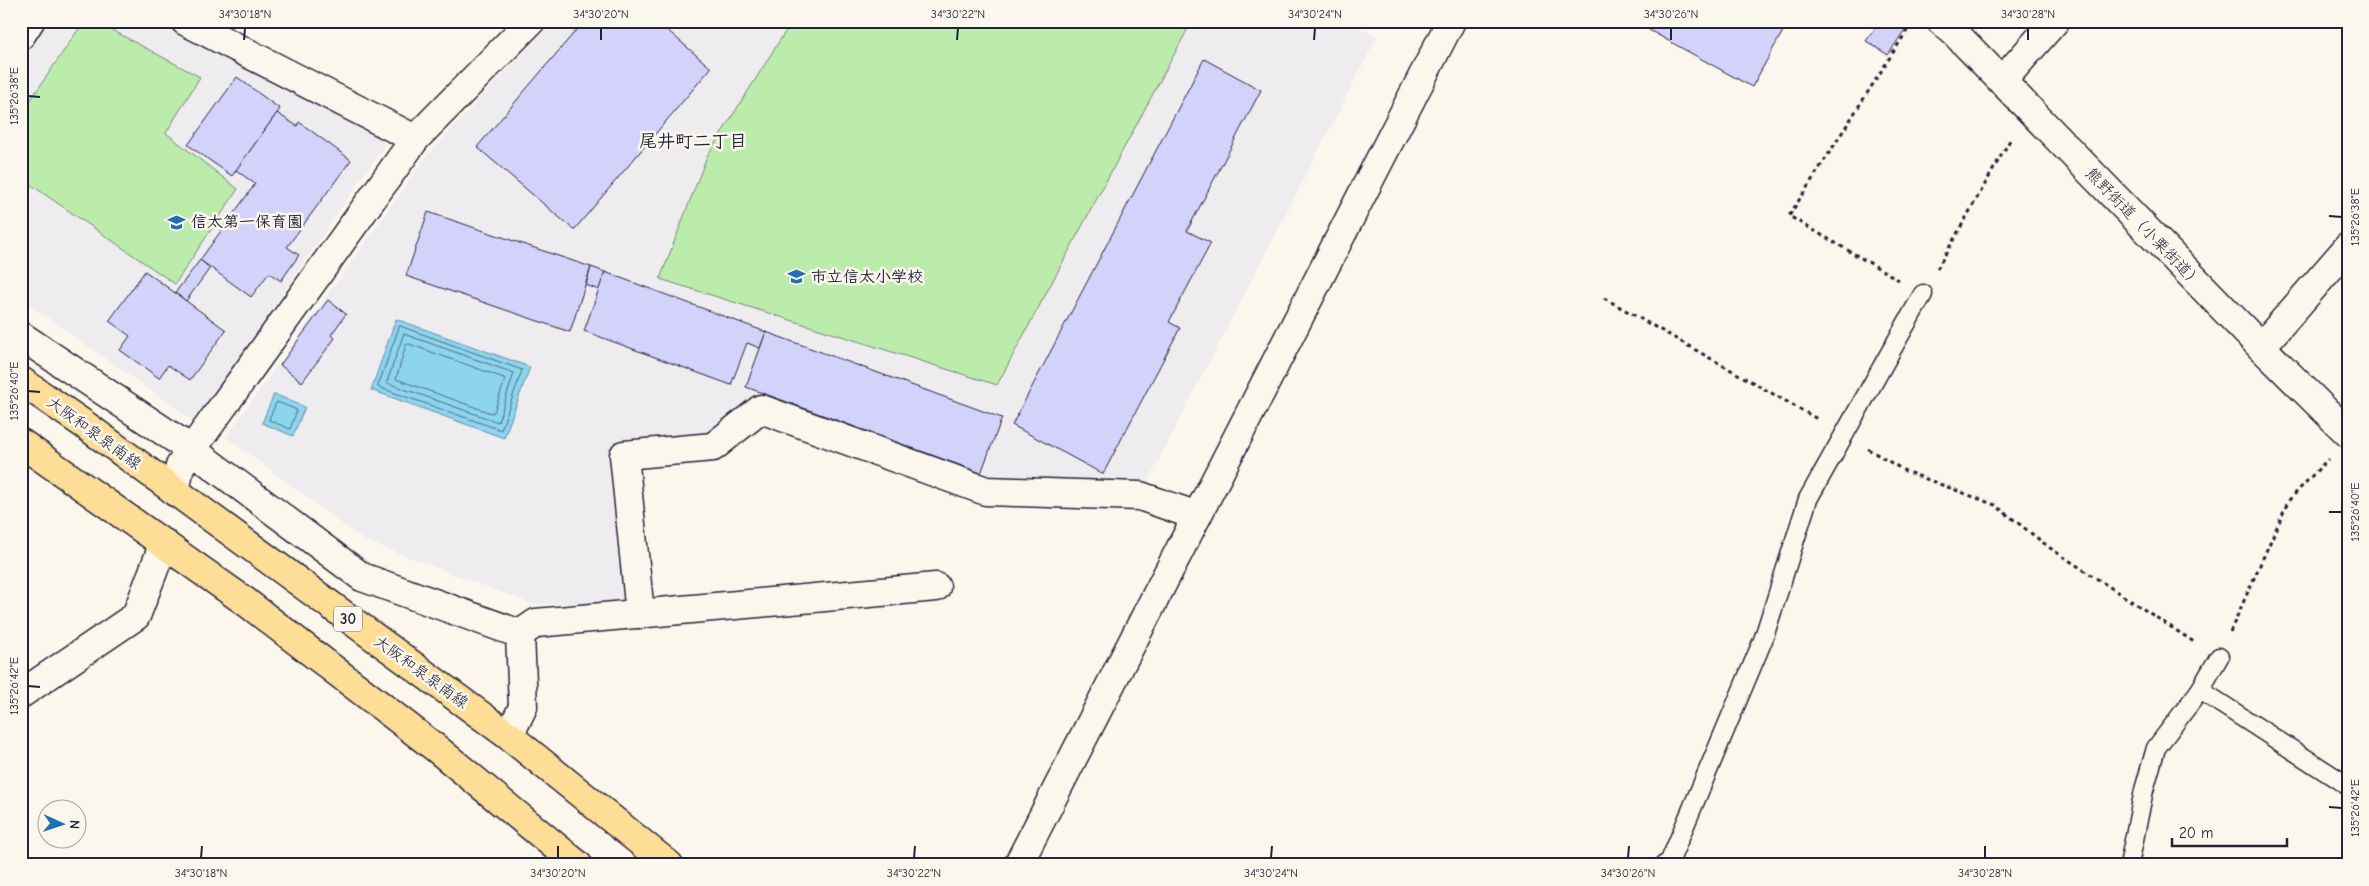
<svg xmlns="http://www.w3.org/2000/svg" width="2369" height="886" font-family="'Comic Neue','Klee One',sans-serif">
  <rect width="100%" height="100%" fill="#fbf7ec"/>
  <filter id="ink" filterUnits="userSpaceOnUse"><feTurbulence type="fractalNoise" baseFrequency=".02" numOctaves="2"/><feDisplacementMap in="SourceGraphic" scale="10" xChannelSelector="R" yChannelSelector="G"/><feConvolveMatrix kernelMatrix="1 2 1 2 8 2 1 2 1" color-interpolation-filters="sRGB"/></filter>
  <g filter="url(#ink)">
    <g fill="#efecf0">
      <polygon points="45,21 157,21 379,131 385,144 195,422 21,299 21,62"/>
      <polygon points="553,21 700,21 704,24 706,21 1347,21 1377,37 1146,485 988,482 757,402 705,438 615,448 629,602 532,604 364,540 226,437 429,153"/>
    </g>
    <g fill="#bcecab" stroke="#6f8773">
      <polygon points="84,21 95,21 200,77 166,133 238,189 175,284 21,178 23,111"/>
      <polygon points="792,21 1192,21 997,385 660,279 707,156"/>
    </g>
    <g fill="#8cd5ed" stroke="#628da6">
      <polygon points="396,319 530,367 504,438 371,390"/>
      <polygon points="274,394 305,407 293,436 262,423"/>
    </g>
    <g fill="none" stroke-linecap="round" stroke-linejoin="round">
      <g stroke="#4c6a82" stroke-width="1">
        <polygon points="400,326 522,370 501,430 378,387"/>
        <polygon points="404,334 514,373 498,422 387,383"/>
        <polygon points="409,344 504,378 505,380 494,412 491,413 396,379 406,345"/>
        <polygon points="277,402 297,410 290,429 269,420"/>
      </g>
    </g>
    <g fill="#d2d2fb" stroke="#22223b">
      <polygon points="584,21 657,21 711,68 574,230 477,147"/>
      <polygon points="1654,21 1766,21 1783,31 1752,87 1649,30"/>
      <polygon points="1880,21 1901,21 1908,25 1888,55 1866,41"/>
      <polygon points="1204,59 1261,90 1187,231 1211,243 1169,322 1180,328 1103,474 1012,425"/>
      <polygon points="237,77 280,109 232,176 188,145"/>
      <polygon points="277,113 297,126 299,122 351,160 287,247 299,255 281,281 269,273 251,297 200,260 255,184 236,170"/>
      <polygon points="428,212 591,267 570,332 406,276"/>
      <polygon points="200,260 210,268 186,301 175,293"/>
      <polygon points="591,267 605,272 599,290 586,285"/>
      <polygon points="145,271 226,330 190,380 168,365 159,378 120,350 130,336 109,321"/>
      <polygon points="605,272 766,332 760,348 747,343 731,385 584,331"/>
      <polygon points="328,300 346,314 331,335 335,338 302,382 280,365"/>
      <polygon points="766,332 1002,418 981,473 746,387"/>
    </g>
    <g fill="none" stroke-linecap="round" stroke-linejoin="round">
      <defs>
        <g id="service">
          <polyline points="2200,690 2348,786"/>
          <polyline points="1664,865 1669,863 1763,640 1808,499 1923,294"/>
          <polyline points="2129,865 2144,790 2156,748 2200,690 2219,657"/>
        </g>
        <g id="minor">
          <polyline points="185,21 415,139"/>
          <polyline points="1941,21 1954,32 2261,347 2348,433"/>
          <polyline points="21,35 30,21"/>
          <polyline points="2002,81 2055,21"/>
          <polyline points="21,336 192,450 362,577 520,634 523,707 509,736"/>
          <polyline points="2261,347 2348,247"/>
          <polyline points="175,492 180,466 415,139 531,21"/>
          <polyline points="640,614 624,455 713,447 761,409 986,491 1140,496 1197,516"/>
          <polyline points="520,634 536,623 936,587"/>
          <polyline points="21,694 136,616 164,543"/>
        </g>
        <polyline id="tertiary" points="1018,865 1451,21"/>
        <g id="primary">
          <polyline points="21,381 85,425 509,736 669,865"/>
          <polyline points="21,443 246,602 437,749 578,865"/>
        </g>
      </defs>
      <use href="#service" stroke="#22223b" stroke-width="21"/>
      <use href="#minor" stroke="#22223b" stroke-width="31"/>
      <use href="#tertiary" stroke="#22223b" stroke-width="31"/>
      <use href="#primary" stroke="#22223b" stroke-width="31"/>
      <g stroke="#22223b" stroke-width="3" stroke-dasharray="4 4" stroke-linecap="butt">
        <polyline points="1937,269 2010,140"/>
        <polyline points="1899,280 1789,216 1908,29"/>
        <polyline points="1604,298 1819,420"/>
        <polyline points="1868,449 1905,471 1995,505 2050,548 2194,642"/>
        <polyline points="2230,632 2289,500 2328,459"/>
      </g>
      <use href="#service" stroke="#fbf7ec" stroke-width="18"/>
      <use href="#minor" stroke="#fbf7ec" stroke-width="28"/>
      <use href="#tertiary" stroke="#fbf7ec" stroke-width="28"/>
      <use href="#primary" stroke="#fedd96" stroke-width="28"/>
    </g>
  </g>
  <path fill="none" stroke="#22223b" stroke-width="2" d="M244,40L245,28M601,40V28M957,40L958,28M1314,40L1315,28M1671,40V28M2028,40V28M28,96L40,97M2329,216L2342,217M28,391L40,392M2329,512H2342M28,686L40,687M2329,807L2342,808M201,858L202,846M558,858V846M914,858L915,846M1271,858L1272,846M1628,858L1629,846M1985,858V846"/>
  <defs>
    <symbol id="school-bare" viewBox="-9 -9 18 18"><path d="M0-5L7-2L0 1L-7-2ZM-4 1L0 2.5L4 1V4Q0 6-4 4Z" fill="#1f6fb2" stroke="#fbf7ec" stroke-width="2.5" paint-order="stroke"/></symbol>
  </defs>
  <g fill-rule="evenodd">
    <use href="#school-bare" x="164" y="210" width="25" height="25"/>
    <use href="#school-bare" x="784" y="264" width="25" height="25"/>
  </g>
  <g text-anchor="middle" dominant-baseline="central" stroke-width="5" stroke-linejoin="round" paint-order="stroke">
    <rect fill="#fbf7ec" stroke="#636270" stroke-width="1" x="334" y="606.5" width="28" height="25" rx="4"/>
    <g font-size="15" font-weight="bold" fill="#22223b">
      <text x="348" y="619">30</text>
    </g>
    <g font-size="16" font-weight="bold" fill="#22223b" stroke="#fbf7ec" text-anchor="start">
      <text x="191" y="222">信太第一保育園</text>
      <text x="811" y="277">市立信太小学校</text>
    </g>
    <g font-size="16" fill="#22223b" stroke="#fbf7ec">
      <text transform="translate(2144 228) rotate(46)">熊野街道（小栗街道）</text>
      <text transform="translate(94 433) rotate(36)">大阪和泉泉南線</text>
      <text transform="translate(421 672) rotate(36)">大阪和泉泉南線</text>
    </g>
    <g font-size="18" font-weight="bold" fill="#22223b" stroke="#fbf7ec">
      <text x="693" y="141">尾井町二丁目</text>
    </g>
  </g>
  <rect width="2369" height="886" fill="none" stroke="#fbf7ec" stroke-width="55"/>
  <g transform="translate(62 824) rotate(93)"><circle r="24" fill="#fbf7ec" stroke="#a4a2a5"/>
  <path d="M0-4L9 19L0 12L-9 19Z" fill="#1f6fb2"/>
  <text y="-8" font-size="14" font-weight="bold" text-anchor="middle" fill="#22223b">N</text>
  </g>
  <path d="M2172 838v8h115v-8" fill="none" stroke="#22223b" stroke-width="2.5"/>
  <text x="2179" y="838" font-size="15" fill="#22223b" stroke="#fbf7ec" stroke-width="4" paint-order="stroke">20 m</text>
  <rect x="28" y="28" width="2314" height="830" fill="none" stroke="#22223b" stroke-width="2"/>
  <g font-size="12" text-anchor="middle" fill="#22223b">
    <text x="245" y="18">34°30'18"N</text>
    <text x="601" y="18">34°30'20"N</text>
    <text x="958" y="18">34°30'22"N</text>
    <text x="1315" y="18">34°30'24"N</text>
    <text x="1671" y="18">34°30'26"N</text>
    <text x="2028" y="18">34°30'28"N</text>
    <text transform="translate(14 96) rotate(-90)" y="4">135°26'38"E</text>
    <text transform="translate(2355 217) rotate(-90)" y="4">135°26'38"E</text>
    <text transform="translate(14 391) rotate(-90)" y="4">135°26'40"E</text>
    <text transform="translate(2355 512) rotate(-90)" y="4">135°26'40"E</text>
    <text transform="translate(14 686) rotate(-90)" y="4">135°26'42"E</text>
    <text transform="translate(2355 808) rotate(-90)" y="4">135°26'42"E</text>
    <text x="201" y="877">34°30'18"N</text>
    <text x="558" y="877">34°30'20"N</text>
    <text x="914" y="877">34°30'22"N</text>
    <text x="1271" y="877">34°30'24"N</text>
    <text x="1628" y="877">34°30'26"N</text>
    <text x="1985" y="877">34°30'28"N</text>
  </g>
</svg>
